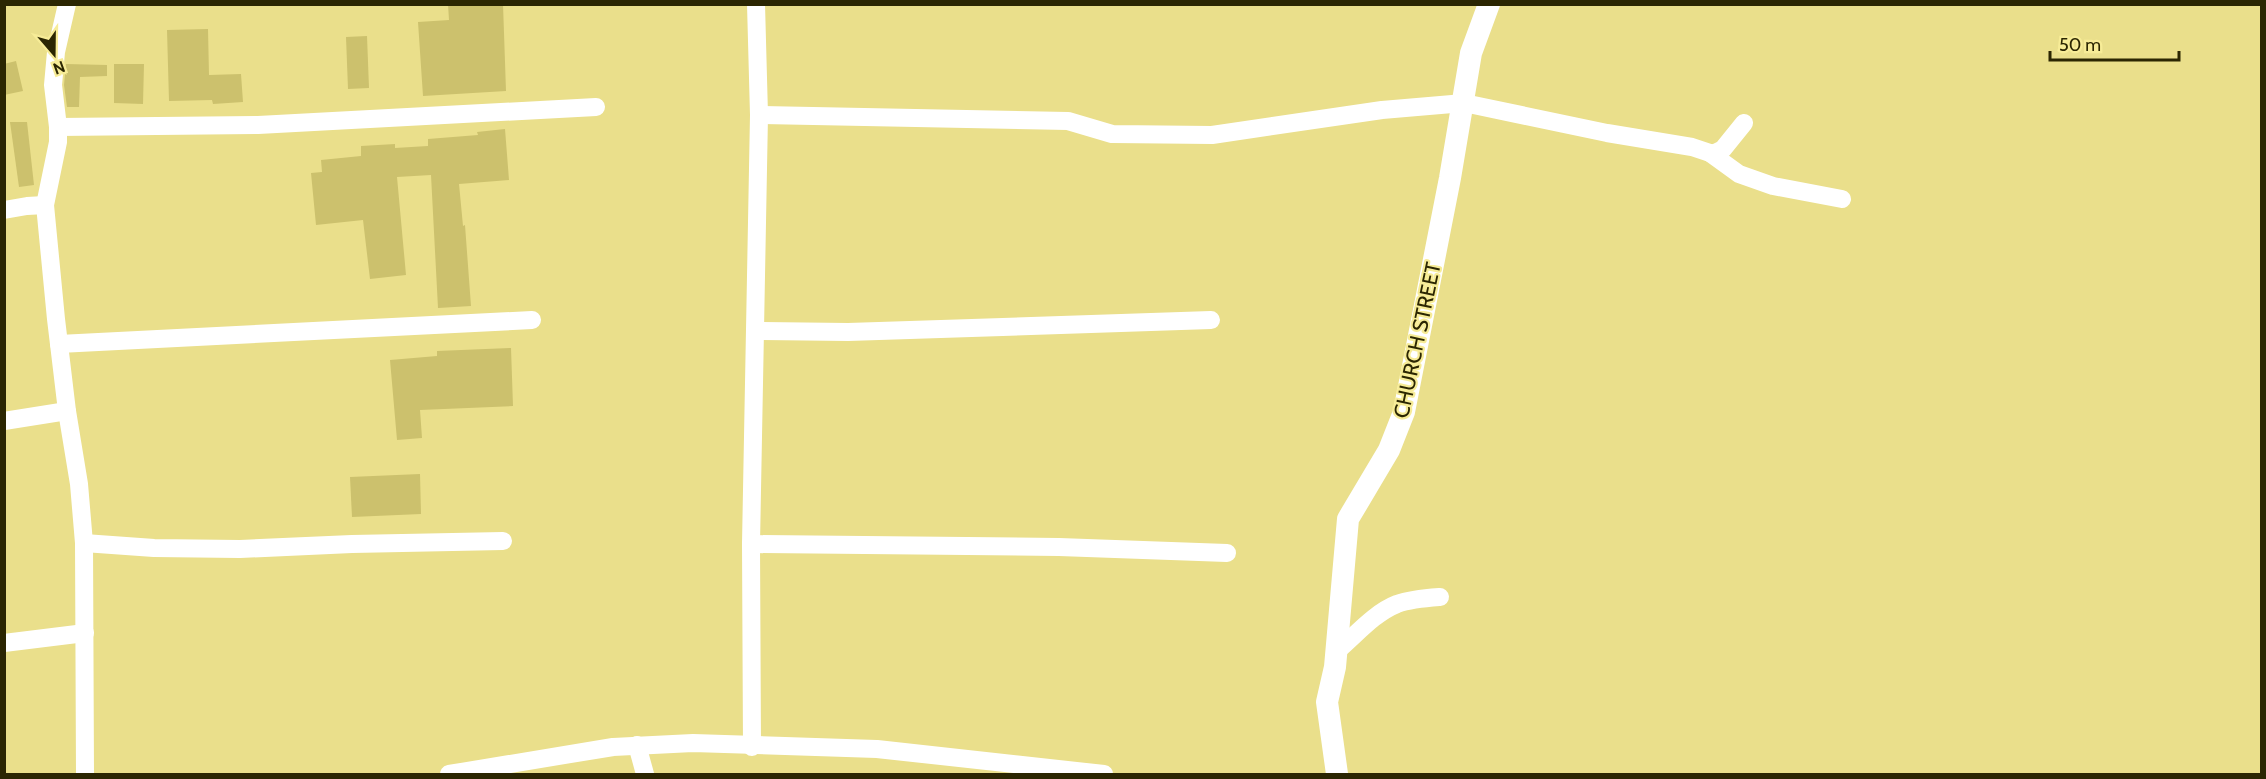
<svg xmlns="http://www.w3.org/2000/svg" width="2266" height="779" font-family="Cabin,sans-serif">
  <rect width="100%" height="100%" fill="#eadf8b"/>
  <g fill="#ccc16d">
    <polygon points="448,4 503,4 506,91 423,96 418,22 449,20"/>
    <polygon points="208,29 209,75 241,74 243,102 213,104 212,100 169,101 167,30"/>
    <polygon points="367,36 369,88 348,89 346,37"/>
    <polygon points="16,61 23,91 4,95 4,64"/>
    <polygon points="66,64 107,65 107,76 80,77 79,107 67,107 64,85"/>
    <polygon points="114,64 144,64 143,104 114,103"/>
    <polygon points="10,122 27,122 34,185 19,187"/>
    <polygon points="505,129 509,180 459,184 463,226 465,225 471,306 438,308 431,175 397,177 406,275 370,279 363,220 316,225 311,173 322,172 321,160 361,156 361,146 395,144 395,148 428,146 428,139 478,135 477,132"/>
    <polygon points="511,348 513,406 420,410 422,438 397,440 390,360 437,356 437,351"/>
    <polygon points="420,474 421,514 352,517 350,477"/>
  </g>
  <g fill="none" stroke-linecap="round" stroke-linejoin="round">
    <g stroke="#fff" stroke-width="18">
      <polyline points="67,4 56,52 53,85 58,127 58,142 45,205 56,319 67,411 79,484 84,543 85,774"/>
      <polyline points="759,115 1068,121 1112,134 1212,135 1382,110 1464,103 1607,133 1692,147 1713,154 1723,149 1744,123"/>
      <polyline points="58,127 258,125 596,107"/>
      <polyline points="1710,153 1739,174 1773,186 1842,199"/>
      <polyline points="4,210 27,206 45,205"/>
      <polyline points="756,331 848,332 1211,320"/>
      <polyline points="59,344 532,320"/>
      <polyline points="4,421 67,411"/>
      <polyline points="84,543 154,548 240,549 352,544 503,541"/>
      <polyline points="751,544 1059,547 1227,553"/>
      <polyline points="4,643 85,633"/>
      <path d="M1337,651C1355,636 1374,613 1397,604C1411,599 1426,598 1440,597"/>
      <polyline points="637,745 645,774"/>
      <polyline points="752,747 751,544 759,115 756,4"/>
      <polyline points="449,774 613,747 693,743 877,749 1104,774"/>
    </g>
    <polyline stroke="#fff" stroke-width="22" points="1337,774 1327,702 1335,667 1348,519 1389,450 1404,412 1450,178 1471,53 1489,4"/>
  </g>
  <g text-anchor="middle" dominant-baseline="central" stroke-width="4.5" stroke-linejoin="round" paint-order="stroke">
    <g font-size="21" fill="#2b2602" stroke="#f7ec97">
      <text transform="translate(1417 340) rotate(-78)">CHURCH STREET</text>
    </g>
  </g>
  <rect width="2266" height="779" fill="none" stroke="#2b2602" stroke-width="12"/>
  <g transform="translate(54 54) rotate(160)" stroke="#f7ec97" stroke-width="4.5" paint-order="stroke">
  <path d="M0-4.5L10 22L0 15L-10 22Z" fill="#2b2602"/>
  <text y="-9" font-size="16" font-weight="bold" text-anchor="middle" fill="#2b2602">N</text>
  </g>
  <path d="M2050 51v9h129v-9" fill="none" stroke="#2b2602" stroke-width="3"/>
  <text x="2059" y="51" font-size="18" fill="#2b2602" stroke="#f7ec97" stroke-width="4.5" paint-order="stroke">50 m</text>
</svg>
